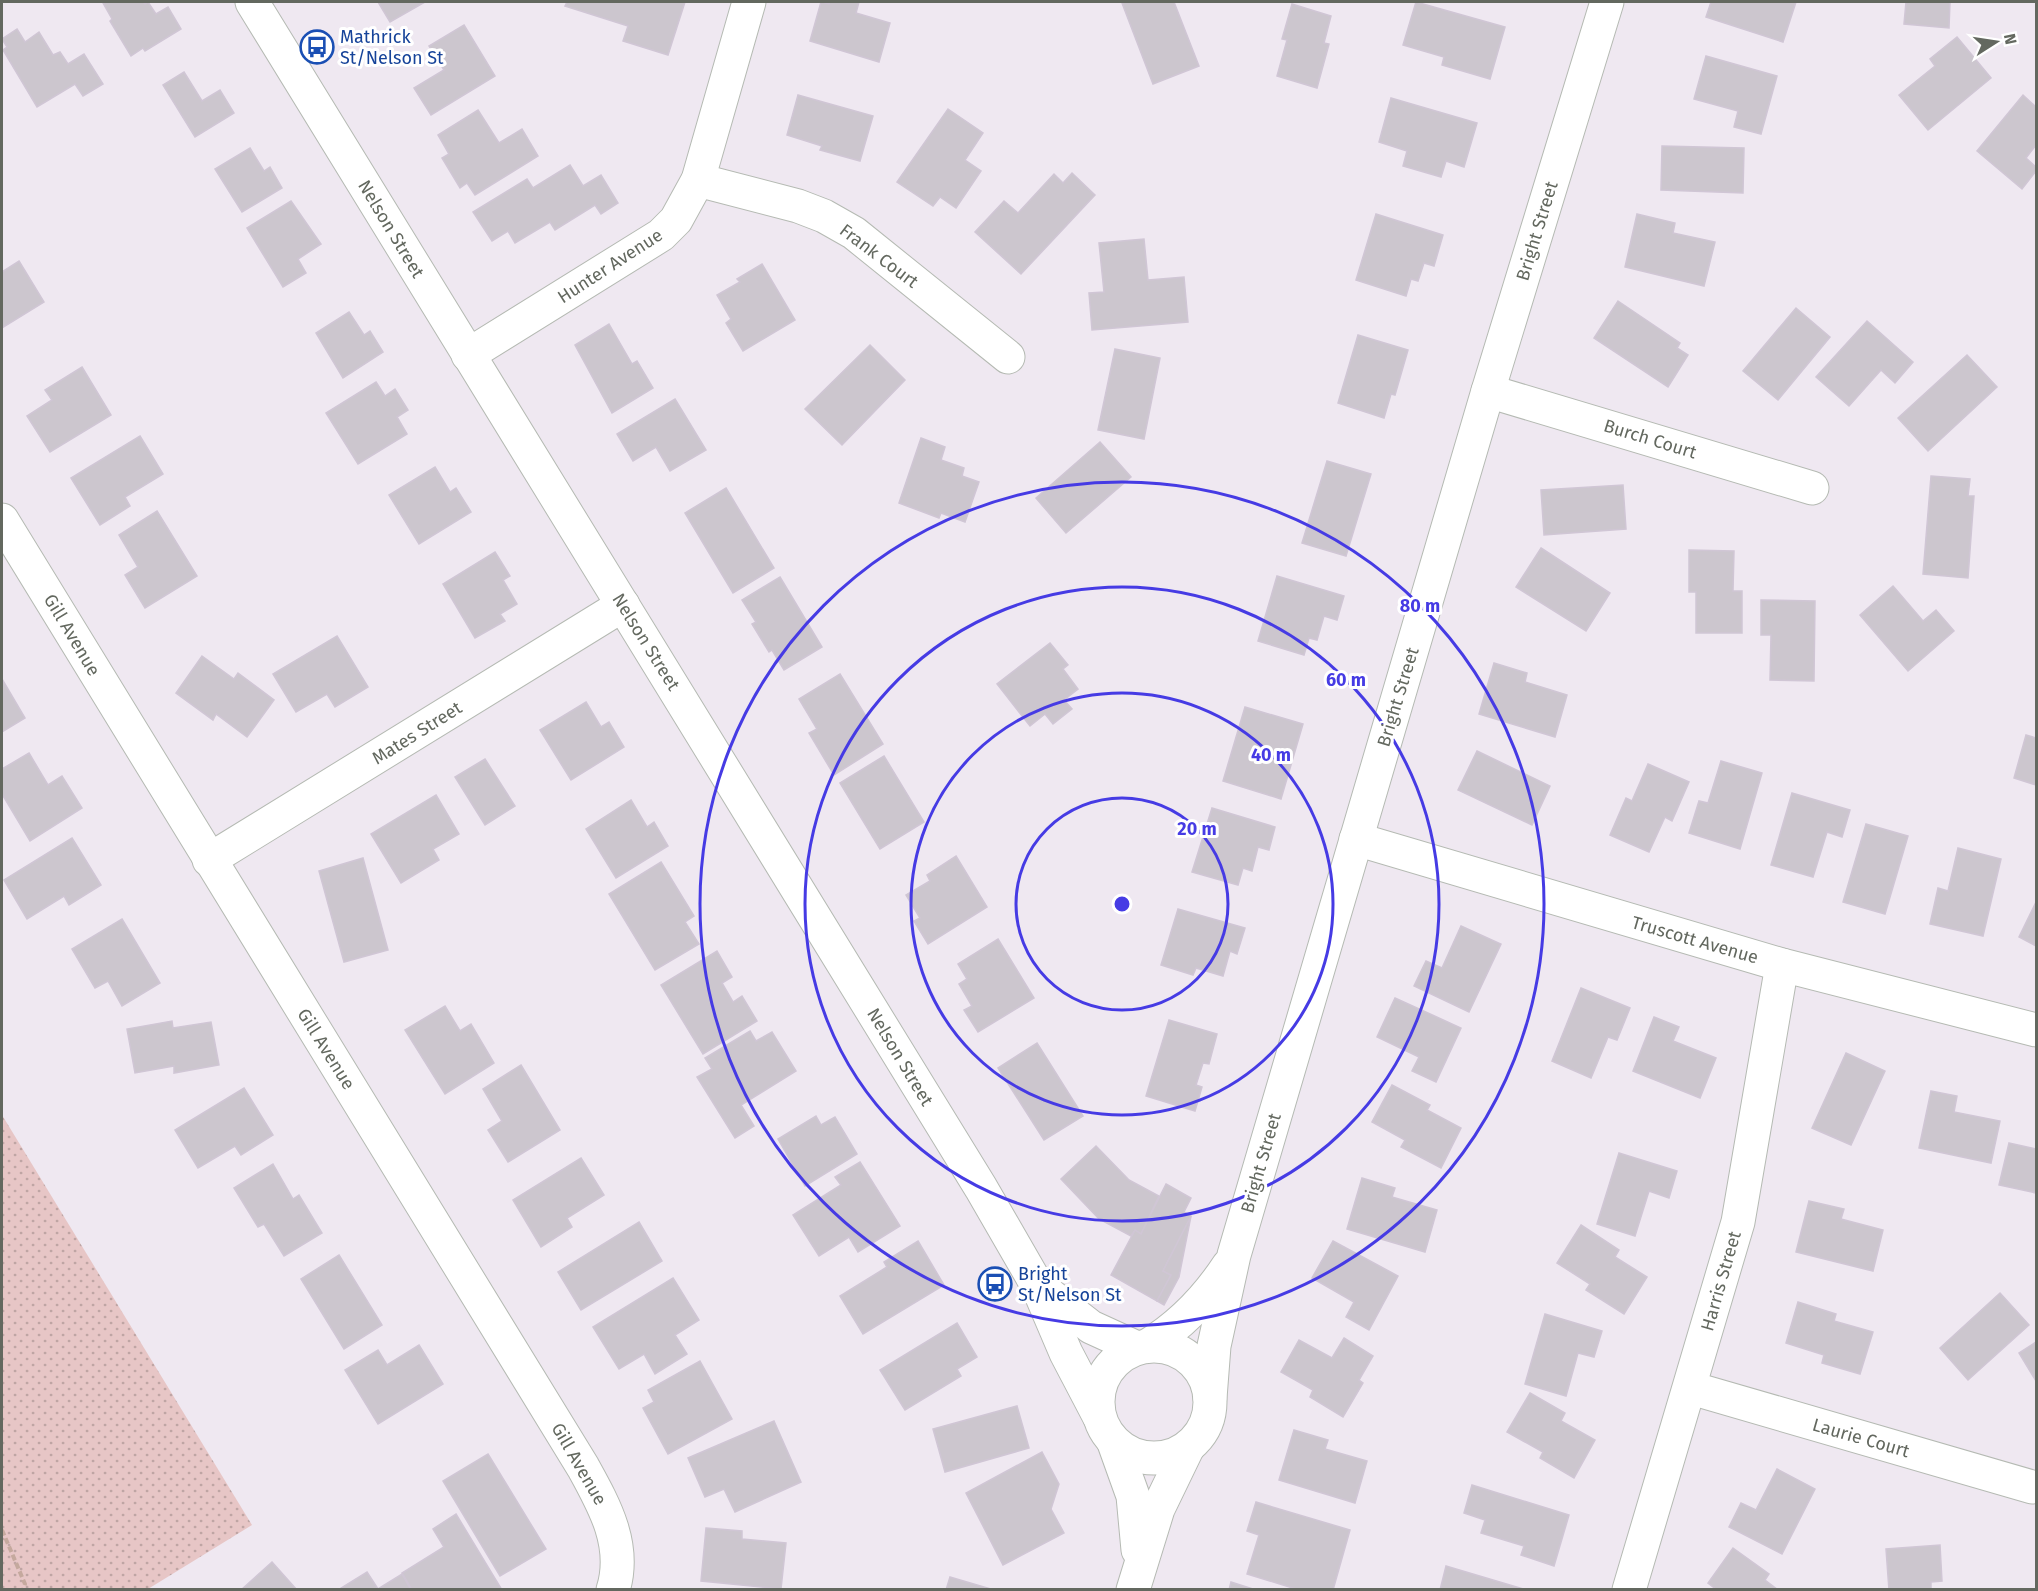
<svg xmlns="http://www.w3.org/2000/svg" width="2038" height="1591" font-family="'Fira Sans',sans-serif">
  <defs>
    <pattern id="grass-dots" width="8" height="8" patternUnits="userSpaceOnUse" patternTransform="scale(1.5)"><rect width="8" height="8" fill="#e7c6c6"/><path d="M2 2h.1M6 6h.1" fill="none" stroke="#bfa5a4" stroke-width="1.8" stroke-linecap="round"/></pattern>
  </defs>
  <rect width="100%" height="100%" fill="#efe8f1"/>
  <polygon fill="url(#grass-dots)" points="2,1115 252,1525 148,1589 2,1589"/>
  <g fill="#ccc6ce" stroke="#d0c6d5" stroke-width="1.5">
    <polygon points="106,2 143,2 145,4 148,2 156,14 168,7 181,29 145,51 143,48 131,56 110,21 112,19 103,3"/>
    <polygon points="378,2 425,2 390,22"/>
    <polygon points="567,2 685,2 668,55 623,41 628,26 565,6"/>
    <polygon points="821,2 829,4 830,2 859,2 856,13 890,23 879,62 810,41"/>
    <polygon points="1126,2 1174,2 1199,66 1153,84 1122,3"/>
    <polygon points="1416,2 1505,27 1490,79 1442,65 1444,57 1403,45"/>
    <polygon points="1711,2 1796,2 1783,42 1706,17"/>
    <polygon points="1906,2 1950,2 1949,28 1904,24"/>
    <polygon points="1292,4 1331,16 1324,43 1329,44 1317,88 1277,76 1287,40 1282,39"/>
    <polygon points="464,25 495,76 431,115 414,88 444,70 429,46"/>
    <polygon points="17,29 25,42 39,32 53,55 60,52 68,64 84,54 103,84 83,96 75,84 37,107 3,50 7,47 2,39"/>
    <polygon points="1957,37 1991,78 1928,130 1899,95 1935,66 1930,59"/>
    <polygon points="1706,56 1777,76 1761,134 1734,127 1738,111 1694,99"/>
    <polygon points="184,72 202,101 220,90 234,113 195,137 163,85"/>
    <polygon points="798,95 873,116 860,161 820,150 822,146 787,135"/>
    <polygon points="2023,95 2036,107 2036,145 2026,158 2036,167 2036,171 2022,189 1977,151"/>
    <polygon points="1391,98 1477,123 1464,167 1446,161 1441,177 1403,166 1407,151 1379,142"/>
    <polygon points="948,109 983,133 965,160 981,171 956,208 940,197 933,206 897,182"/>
    <polygon points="478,110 499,143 522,129 538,156 475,195 467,183 460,188 442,158 449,154 438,135"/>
    <polygon points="1662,146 1744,148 1743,193 1661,190"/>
    <polygon points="250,148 264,171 270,167 282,188 242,212 215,169"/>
    <polygon points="570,165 583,186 601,175 618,203 601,214 595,205 555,230 550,222 515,243 508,231 492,241 473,212 527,179 533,188"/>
    <polygon points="1072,173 1095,195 1021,274 975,232 1004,201 1018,213 1054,174 1063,183"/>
    <polygon points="291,201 321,244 298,259 306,273 283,287 247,228"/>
    <polygon points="1376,214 1443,235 1434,266 1424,263 1418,281 1411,279 1406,296 1356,280"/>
    <polygon points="1637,214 1675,223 1673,233 1715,242 1704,286 1625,267"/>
    <polygon points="1144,239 1148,280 1184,277 1188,322 1092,330 1089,293 1104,292 1099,243"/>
    <polygon points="19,261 44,302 2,328 2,272"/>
    <polygon points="762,264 795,320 743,351 726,323 731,319 717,295 740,282 737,279"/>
    <polygon points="1618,301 1680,343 1677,348 1688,355 1668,387 1594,338"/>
    <polygon points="1796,308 1830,337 1778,400 1743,371"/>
    <polygon points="349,312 364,335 370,331 383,352 343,378 316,333"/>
    <polygon points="1867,321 1913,362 1895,383 1881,370 1849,406 1816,377"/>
    <polygon points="609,324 632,364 637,361 653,388 612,413 575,345"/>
    <polygon points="1358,335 1408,350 1395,395 1391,394 1384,418 1338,403"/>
    <polygon points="870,345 905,380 842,445 805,409"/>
    <polygon points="1115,349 1160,358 1144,439 1098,430"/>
    <polygon points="1967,355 1997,387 1928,451 1898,418"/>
    <polygon points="82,367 111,415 50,452 27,416 52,400 45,390"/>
    <polygon points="376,382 385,396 395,389 408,410 397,417 407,434 358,464 326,413"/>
    <polygon points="675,399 706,450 670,471 656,447 633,461 617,434"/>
    <polygon points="140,436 163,474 125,497 130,506 100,525 71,478"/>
    <polygon points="921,438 945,447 941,460 964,468 962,476 979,482 965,522 941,513 939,518 899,503"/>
    <polygon points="1100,442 1131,477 1066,533 1036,498"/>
    <polygon points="1327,461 1371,474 1346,556 1302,543"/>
    <polygon points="435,467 450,492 456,488 471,512 419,544 389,495"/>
    <polygon points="1931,476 1970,479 1968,496 1974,496 1968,578 1923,574"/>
    <polygon points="1623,485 1626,529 1544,535 1541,490"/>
    <polygon points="726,488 774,568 733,593 685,513"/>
    <polygon points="157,511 197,576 145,608 125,575 138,567 119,535"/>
    <polygon points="1541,548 1610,593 1586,631 1516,587"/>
    <polygon points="1689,550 1734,551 1733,591 1742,591 1742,633 1696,633 1696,592 1689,592"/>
    <polygon points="495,552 510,576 503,580 517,604 500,614 505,621 475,638 443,584"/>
    <polygon points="1277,576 1344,596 1337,620 1324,616 1317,640 1309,638 1304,655 1258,641"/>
    <polygon points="780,577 822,647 784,670 772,650 769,652 752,624 756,622 742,600"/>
    <polygon points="1893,586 1923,621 1936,610 1954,631 1908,671 1860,615"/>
    <polygon points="1761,600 1815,601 1814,681 1770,680 1771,635 1761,635"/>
    <polygon points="337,636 368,687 335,707 327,694 296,712 273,674"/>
    <polygon points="1050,643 1068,665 1063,669 1078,689 1064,700 1072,709 1053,724 1045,714 1030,726 997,684"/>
    <polygon points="202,656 234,679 238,673 274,700 247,737 216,714 213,720 176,693"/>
    <polygon points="1494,663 1527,673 1525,682 1567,695 1555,737 1479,714"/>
    <polygon points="840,674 883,744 834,775 809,733 817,729 799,699"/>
    <polygon points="2,679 25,718 2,732"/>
    <polygon points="586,702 601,727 609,722 624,747 571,780 540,730"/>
    <polygon points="1245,707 1303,724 1281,799 1223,781"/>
    <polygon points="2026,735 2036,738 2036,785 2014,778"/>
    <polygon points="1477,751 1550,786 1532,825 1458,790"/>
    <polygon points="29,753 48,785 62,776 82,808 30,841 2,794 2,769"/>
    <polygon points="884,756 924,822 880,849 840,783"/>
    <polygon points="485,759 515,806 485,825 455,777"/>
    <polygon points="1721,761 1762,773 1740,849 1689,833 1699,801 1708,803"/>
    <polygon points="1648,764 1689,782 1672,821 1665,817 1649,852 1610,835 1626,798 1632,801"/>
    <polygon points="1792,793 1850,810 1842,837 1827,832 1813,877 1771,865"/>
    <polygon points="436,795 459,834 433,849 439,860 401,883 371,834"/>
    <polygon points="631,800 647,827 654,822 668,846 616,878 586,829"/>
    <polygon points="1212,808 1275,827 1269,850 1258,847 1252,871 1243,868 1238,885 1192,872"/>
    <polygon points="1866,824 1908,836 1885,914 1843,902"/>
    <polygon points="72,838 101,885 69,905 64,896 27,919 4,880"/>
    <polygon points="1958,848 2001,859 1983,936 1930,924 1938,888 1948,891"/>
    <polygon points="956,856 987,907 928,944 914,921 920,918 906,895 930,881 927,875"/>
    <polygon points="363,858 388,950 344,962 319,871"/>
    <polygon points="661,862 694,916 685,922 699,944 655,970 609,894"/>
    <polygon points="2036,902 2036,946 2019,937"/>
    <polygon points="1178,909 1245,928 1237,954 1230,951 1223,976 1196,968 1193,975 1161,965"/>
    <polygon points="122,919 160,983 122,1006 108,981 95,988 72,949"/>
    <polygon points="1461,926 1501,944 1469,1012 1414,986 1426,961 1442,968"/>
    <polygon points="998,939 1034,998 978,1032 964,1010 972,1006 959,984 967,979 958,964"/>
    <polygon points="717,951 732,977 722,983 733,1002 742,996 757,1021 703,1054 661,985"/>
    <polygon points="1581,988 1630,1008 1617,1040 1608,1037 1591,1078 1552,1061"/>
    <polygon points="1395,998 1461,1028 1436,1082 1412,1071 1419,1057 1377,1037"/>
    <polygon points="445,1006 460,1031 471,1024 494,1063 445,1094 405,1030"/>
    <polygon points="1654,1017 1679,1027 1673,1041 1716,1058 1700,1098 1633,1071"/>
    <polygon points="1169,1020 1217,1034 1209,1064 1203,1063 1196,1085 1202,1087 1195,1111 1146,1096"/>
    <polygon points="172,1021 173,1028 211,1022 219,1065 174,1073 174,1066 135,1073 127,1029"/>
    <polygon points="750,1031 756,1041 772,1032 796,1071 741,1105 754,1126 735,1138 697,1077 712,1069 705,1058"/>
    <polygon points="1037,1043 1083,1116 1044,1140 998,1068"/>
    <polygon points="1846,1053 1885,1071 1851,1145 1812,1128"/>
    <polygon points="521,1065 560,1130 508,1162 488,1130 502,1121 483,1089"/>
    <polygon points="1392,1085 1430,1105 1427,1110 1461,1128 1441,1168 1401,1147 1405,1140 1372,1122"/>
    <polygon points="244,1088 273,1135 241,1155 235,1146 198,1168 175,1130"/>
    <polygon points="1931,1091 1957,1096 1954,1112 2000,1121 1991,1163 1919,1148"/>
    <polygon points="816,1116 821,1125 835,1117 857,1154 805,1186 778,1139"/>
    <polygon points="2009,1143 2036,1149 2036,1193 1999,1185"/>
    <polygon points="1096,1146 1129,1180 1159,1196 1141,1234 1135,1230 1131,1236 1099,1219 1061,1179"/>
    <polygon points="1619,1153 1677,1171 1669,1198 1649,1191 1635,1236 1597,1224"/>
    <polygon points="581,1158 604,1195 567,1218 572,1227 541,1247 513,1200"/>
    <polygon points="860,1162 900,1226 858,1252 849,1237 819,1256 793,1215 841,1185 835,1177"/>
    <polygon points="273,1164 293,1199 299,1195 322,1233 284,1256 264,1224 258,1227 234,1188"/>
    <polygon points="1362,1178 1395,1188 1392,1197 1437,1210 1425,1252 1347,1229"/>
    <polygon points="1166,1184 1191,1198 1184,1212 1191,1216 1163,1271 1171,1275 1157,1301 1111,1275 1135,1230 1141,1234"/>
    <polygon points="1809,1201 1844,1209 1841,1219 1883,1230 1873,1271 1796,1252"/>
    <polygon points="1191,1216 1179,1277 1164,1305 1157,1301 1171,1275 1163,1271"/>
    <polygon points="639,1222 662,1261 581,1310 558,1272"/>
    <polygon points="1581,1225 1619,1250 1615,1257 1647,1277 1624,1314 1586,1290 1590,1284 1557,1263"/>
    <polygon points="918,1241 944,1285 863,1334 840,1296 887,1267 884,1262"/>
    <polygon points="1333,1241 1398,1276 1369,1330 1346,1317 1354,1302 1312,1278"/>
    <polygon points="339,1255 382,1325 344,1349 301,1279"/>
    <polygon points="673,1278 699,1320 675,1335 687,1354 655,1374 644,1354 619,1369 593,1327"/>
    <polygon points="2000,1293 2029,1325 1968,1380 1940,1348"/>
    <polygon points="1798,1302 1836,1314 1834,1321 1873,1332 1860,1374 1822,1363 1824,1355 1786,1343"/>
    <polygon points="1545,1314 1602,1331 1594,1357 1578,1353 1566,1396 1525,1384"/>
    <polygon points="957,1323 977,1357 957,1369 961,1376 905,1410 880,1370"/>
    <polygon points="1344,1338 1373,1356 1359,1380 1363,1383 1343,1417 1310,1397 1313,1390 1281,1372 1299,1340 1332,1358"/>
    <polygon points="2036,1342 2036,1381 2019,1353"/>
    <polygon points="419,1345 443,1384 378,1424 345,1370 378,1350 387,1365"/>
    <polygon points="700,1361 732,1419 668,1454 643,1408 654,1402 648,1390"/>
    <polygon points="1530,1393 1565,1413 1561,1421 1595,1440 1574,1478 1540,1458 1543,1452 1507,1432"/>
    <polygon points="1017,1406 1029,1448 945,1472 933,1429"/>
    <polygon points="774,1421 801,1482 735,1512 724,1489 705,1497 688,1458"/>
    <polygon points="1294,1430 1328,1440 1325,1449 1367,1461 1355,1503 1279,1480"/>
    <polygon points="1042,1452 1059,1484 1051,1509 1064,1533 1003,1565 966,1493"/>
    <polygon points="488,1454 546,1549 500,1576 443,1481"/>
    <polygon points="1777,1469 1815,1489 1782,1554 1729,1527 1741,1503 1756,1510"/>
    <polygon points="1472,1485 1569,1515 1554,1566 1521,1555 1524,1546 1481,1533 1485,1520 1464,1513"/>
    <polygon points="1256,1502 1350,1530 1333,1590 1299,1590 1247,1574 1259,1535 1247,1531"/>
    <polygon points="456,1514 502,1590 412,1590 402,1573 444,1547 433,1529"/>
    <polygon points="706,1528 742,1531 742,1539 786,1543 781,1589 701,1581"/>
    <polygon points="1940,1545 1942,1581 1931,1582 1931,1590 1889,1590 1886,1549"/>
    <polygon points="1733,1548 1769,1574 1765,1580 1778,1590 1717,1590 1708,1583"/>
    <polygon points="272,1562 297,1590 241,1590"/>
    <polygon points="1446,1566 1527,1590 1440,1590"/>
    <polygon points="367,1572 378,1589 402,1574 411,1590 338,1590"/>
    <polygon points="950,1577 991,1589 991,1590 946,1590"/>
    <polygon points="1231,1582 1256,1590 1229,1590"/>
  </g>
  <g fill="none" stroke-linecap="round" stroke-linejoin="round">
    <defs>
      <g id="minor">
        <polyline points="698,180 798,206 824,216 854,233 1008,357"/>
        <polyline points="468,355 661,235 676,220 698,180 749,2"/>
        <polyline points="1488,391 1812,488"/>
        <path d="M2,520L583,1467C604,1505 627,1545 613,1590"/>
        <polyline points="1356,839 1782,965 2036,1030"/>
        <polyline points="209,860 623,605"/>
        <polyline points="1691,1388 2032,1487"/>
        <polyline points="1629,1590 1738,1222 1782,965"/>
      </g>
      <g id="tertiary">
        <polyline points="252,2 981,1188 1037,1285 1066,1353 1099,1416"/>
        <polyline points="1041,1288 1091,1327 1137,1348"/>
        <circle cx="1154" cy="1402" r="56"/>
        <path d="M1147,1346C1180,1326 1207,1298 1228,1266"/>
        <polyline points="1210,1398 1214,1346 1234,1255 1488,391 1607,2"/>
        <polyline points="1114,1443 1133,1496 1138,1550"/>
        <polyline points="1133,1590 1158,1509 1188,1447"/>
      </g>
    </defs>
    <use href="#minor" stroke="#b5bab3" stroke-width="35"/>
    <use href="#tertiary" stroke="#b5bab3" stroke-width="35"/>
    <polyline stroke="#c5a99e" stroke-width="4" stroke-dasharray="6 3" stroke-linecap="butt" points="2,1530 25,1584 23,1590"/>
    <use href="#minor" stroke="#fff" stroke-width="33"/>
    <use href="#tertiary" stroke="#fff" stroke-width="33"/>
  </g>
  <g fill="none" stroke="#463be4" stroke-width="3">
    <circle cx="1122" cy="904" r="106"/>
    <circle cx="1122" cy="904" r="211"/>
    <circle cx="1122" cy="904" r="317"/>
    <circle cx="1122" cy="904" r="422"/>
  </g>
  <defs>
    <symbol id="bus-ring" viewBox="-11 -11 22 22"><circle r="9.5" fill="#fff" stroke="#1a4fb4" stroke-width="1.5"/><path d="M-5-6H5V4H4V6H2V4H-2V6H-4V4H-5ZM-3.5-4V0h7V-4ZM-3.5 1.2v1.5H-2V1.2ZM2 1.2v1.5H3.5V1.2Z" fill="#1a4fb4"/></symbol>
  </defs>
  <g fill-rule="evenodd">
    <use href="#bus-ring" x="298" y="28" width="38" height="38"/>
    <use href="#bus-ring" x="976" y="1265" width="38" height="38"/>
  </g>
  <g text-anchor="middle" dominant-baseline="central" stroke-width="6" stroke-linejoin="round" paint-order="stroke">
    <g font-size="18" fill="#164399" stroke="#fff" text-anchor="start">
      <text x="340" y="37">Mathrick<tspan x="340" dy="21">St/Nelson St</tspan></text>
      <text x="1018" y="1274">Bright<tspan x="1018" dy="21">St/Nelson St</tspan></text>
    </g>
    <g font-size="18" fill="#63685f" stroke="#fff">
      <text transform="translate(391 229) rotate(59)">Nelson Street</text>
      <text transform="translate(1537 231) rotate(-73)">Bright Street</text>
      <text transform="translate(879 256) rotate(37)">Frank Court</text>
      <text transform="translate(610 266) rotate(-33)">Hunter Avenue</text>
      <text transform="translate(1650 439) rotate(17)">Burch Court</text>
      <text transform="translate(72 635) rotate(59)">Gill Avenue</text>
      <text transform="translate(646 642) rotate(58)">Nelson Street</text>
      <text transform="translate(1398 697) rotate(-73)">Bright Street</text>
      <text transform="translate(417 733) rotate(-32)">Mates Street</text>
      <text transform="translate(1695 940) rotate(16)">Truscott Avenue</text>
      <text transform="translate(326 1049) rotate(58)">Gill Avenue</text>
      <text transform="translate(900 1057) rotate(59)">Nelson Street</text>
      <text transform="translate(1261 1163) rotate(-74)">Bright Street</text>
      <text transform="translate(1721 1281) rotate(-74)">Harris Street</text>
      <text transform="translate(1861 1438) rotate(16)">Laurie Court</text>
      <text transform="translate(579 1464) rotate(60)">Gill Avenue</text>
    </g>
  </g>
  <circle cx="1122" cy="904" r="9" fill="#463be4" stroke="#fff" stroke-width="3"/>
  <g font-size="18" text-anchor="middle" font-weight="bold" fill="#463be4" stroke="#fff" stroke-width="6" stroke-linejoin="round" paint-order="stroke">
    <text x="1420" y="612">80 m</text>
    <text x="1346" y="686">60 m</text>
    <text x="1271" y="761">40 m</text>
    <text x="1197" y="835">20 m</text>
  </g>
  <rect width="2038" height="1591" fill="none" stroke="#63685f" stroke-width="6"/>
  <g transform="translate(1996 42) rotate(78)" stroke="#ffffff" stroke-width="4.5" paint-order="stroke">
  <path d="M0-4.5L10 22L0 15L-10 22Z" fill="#63685f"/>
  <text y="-9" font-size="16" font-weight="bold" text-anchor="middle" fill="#63685f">N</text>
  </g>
</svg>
